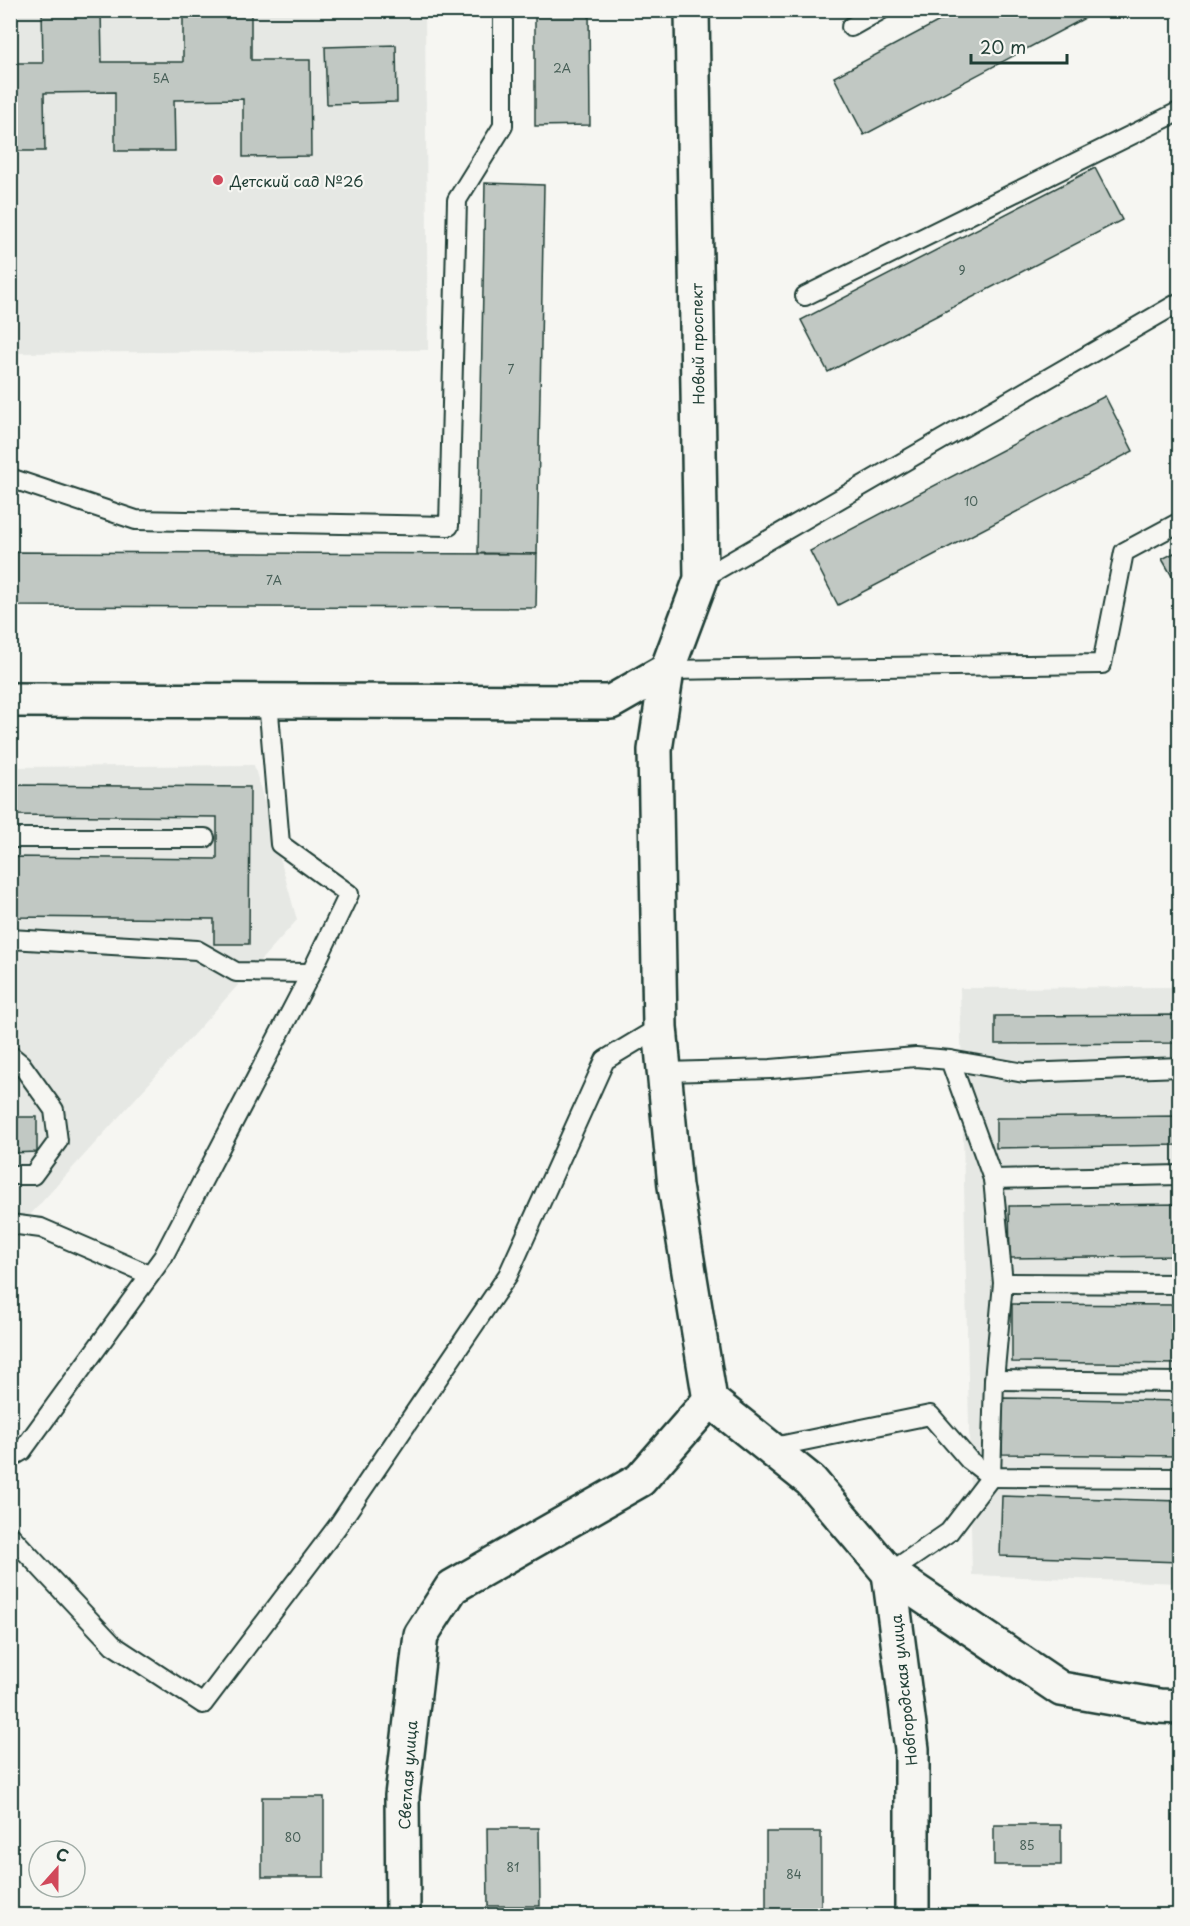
<svg xmlns="http://www.w3.org/2000/svg" width="1190" height="1926" font-family="'Playpen Sans',sans-serif">
  <rect width="100%" height="100%" fill="#f6f6f2"/>
  <filter id="ink" filterUnits="userSpaceOnUse"><feTurbulence type="fractalNoise" baseFrequency=".0167" numOctaves="2"/><feDisplacementMap in="SourceGraphic" scale="12" xChannelSelector="R" yChannelSelector="G"/><feConvolveMatrix kernelMatrix="1 2 1 2 8 2 1 2 1" color-interpolation-filters="sRGB"/></filter>
  <g filter="url(#ink)">
    <g fill="#e6e8e4">
      <polygon points="10,11 425,11 428,350 11,353"/>
      <polygon points="254,765 297,920 11,1236 11,767"/>
      <polygon points="1179,987 1179,1583 972,1575 960,988"/>
    </g>
    <g fill="#c1c8c3" stroke="#1f3d34" stroke-width="1.5">
      <polygon points="42,10 101,10 102,62 183,62 183,10 251,10 251,60 310,60 311,156 243,157 243,99 174,100 175,151 115,151 115,92 44,93 45,151 10,151 10,63 43,63"/>
      <polygon points="535,10 589,10 590,125 535,126"/>
      <polygon points="960,10 1100,10 864,135 834,77"/>
      <polygon points="396,45 397,102 327,104 325,47"/>
      <polygon points="1095,168 1122,220 828,372 801,320"/>
      <polygon points="485,183 544,185 537,554 478,553"/>
      <polygon points="1105,396 1133,451 838,605 810,551"/>
      <polygon points="1180,550 1180,590 1162,559"/>
      <polygon points="10,552 537,554 536,608 10,606"/>
      <polygon points="10,785 250,787 249,944 214,944 214,919 10,917 10,857 217,859 217,817 10,815"/>
      <polygon points="1180,1015 1180,1043 995,1044 995,1016"/>
      <polygon points="1180,1116 1180,1145 996,1148 996,1118"/>
      <polygon points="10,1117 37,1117 37,1152 10,1153"/>
      <polygon points="1180,1204 1180,1256 1010,1258 1009,1206"/>
      <polygon points="1012,1304 1180,1305 1180,1364 1012,1362"/>
      <polygon points="1003,1398 1180,1401 1180,1456 1002,1454"/>
      <polygon points="1002,1496 1180,1501 1180,1562 1000,1556"/>
      <rect x="262" y="1797" width="62" height="80"/>
      <rect x="994" y="1825" width="67" height="40"/>
      <polygon points="487,1828 539,1828 540,1906 488,1906"/>
      <rect x="766" y="1832" width="55" height="84"/>
    </g>
    <g fill="none" stroke-linecap="round" stroke-linejoin="round">
      <defs>
        <g id="service">
          <polyline points="851,27 881,10"/>
          <polyline points="805,296 1180,111"/>
          <polyline points="10,478 136,520 449,526 457,200 503,126 503,10"/>
          <polyline points="701,579 1180,302"/>
          <polyline points="667,670 1102,664 1124,552 1180,522"/>
          <polyline points="10,838 205,838"/>
          <polyline points="10,939 197,950 236,972 311,973"/>
          <polyline points="10,1055 21,1064 54,1110 58,1141 33,1175 10,1175"/>
          <polyline points="950,1060 1024,1073 1180,1067"/>
          <polyline points="666,1072 771,1069 916,1057 950,1060 993,1179 1003,1283 994,1380 991,1477 949,1532 889,1573"/>
          <polyline points="993,1179 1180,1175"/>
          <polyline points="10,1224 41,1228 150,1275"/>
          <polyline points="1003,1283 1180,1284"/>
          <polyline points="994,1380 1180,1382"/>
          <polyline points="769,1448 930,1415 969,1460 991,1477 1180,1478"/>
          <polyline points="10,1458 22,1451 163,1257 311,973 349,894 280,844 268,701"/>
          <polyline points="10,1535 113,1645 203,1704 337,1527 508,1275 605,1060 660,1027"/>
        </g>
        <g id="minor">
          <polyline points="667,670 655,750 660,1027 675,1186 710,1400 811,1481 889,1573 1061,1689 1159,1706 1180,1707"/>
          <polyline points="889,1573 912,1749 912,1916"/>
          <polyline points="403,1916 402,1796 421,1635 452,1587 640,1480 710,1400"/>
        </g>
        <polyline id="tertiary" points="10,700 611,702 667,670 701,579 692,10"/>
      </defs>
      <use href="#service" stroke="#1f3d34" stroke-width="22"/>
      <use href="#minor" stroke="#1f3d34" stroke-width="38"/>
      <use href="#tertiary" stroke="#1f3d34" stroke-width="38"/>
      <use href="#service" stroke="#f6f6f2" stroke-width="18"/>
      <use href="#minor" stroke="#f6f6f2" stroke-width="33"/>
      <use href="#tertiary" stroke="#f6f6f2" stroke-width="33"/>
    </g>
  </g>
  <circle fill="#d1495b" stroke="#f6f6f2" stroke-width="2" cx="218" cy="180" r="6"/>
  <g text-anchor="middle" dominant-baseline="central" stroke-width="4.5" stroke-linejoin="round" paint-order="stroke">
    <g font-size="12" fill="#486058">
      <text x="562" y="68">2А</text>
      <text x="161" y="78">5А</text>
      <text x="962" y="270">9</text>
      <text x="511" y="369">7</text>
      <text x="971" y="501">10</text>
      <text x="274" y="580">7А</text>
      <text x="293" y="1837">80</text>
      <text x="1027" y="1845">85</text>
      <text x="513" y="1867">81</text>
      <text x="794" y="1874">84</text>
    </g>
    <g font-size="15" fill="#1f3d34" stroke="#f6f6f2" text-anchor="start">
      <text x="230" y="180">Детский сад №26</text>
    </g>
    <g font-size="15" fill="#1f3d34" stroke="#f6f6f2">
      <text transform="translate(697 344) rotate(-91)">Новый проспект</text>
      <text transform="translate(903 1690) rotate(-96)">Новгородская улица</text>
      <text transform="translate(407 1775) rotate(-86)">Светлая улица</text>
    </g>
  </g>
  <rect width="1190" height="1926" fill="none" stroke="#f6f6f2" stroke-width="36"/>
  <rect x="18" y="18" width="1154" height="1890" fill="none" stroke="#1f3d34" stroke-width="2" filter="url(#ink)"/>
  <g transform="translate(57 1869) rotate(21)"><circle r="28" fill="#f6f6f2" stroke="#a0aca6" stroke-width="1.5"/>
  <path d="M0-4.5L10 22L0 15L-10 22Z" fill="#d1495b"/>
  <text y="-9" font-size="16" font-weight="bold" text-anchor="middle" fill="#1f3d34">С</text>
  </g>
  <path d="M971 54v9h96v-9" fill="none" stroke="#1f3d34" stroke-width="3"/>
  <text x="980" y="54" font-size="18" fill="#1f3d34" stroke="#f6f6f2" stroke-width="4.5" paint-order="stroke">20 m</text>
</svg>
